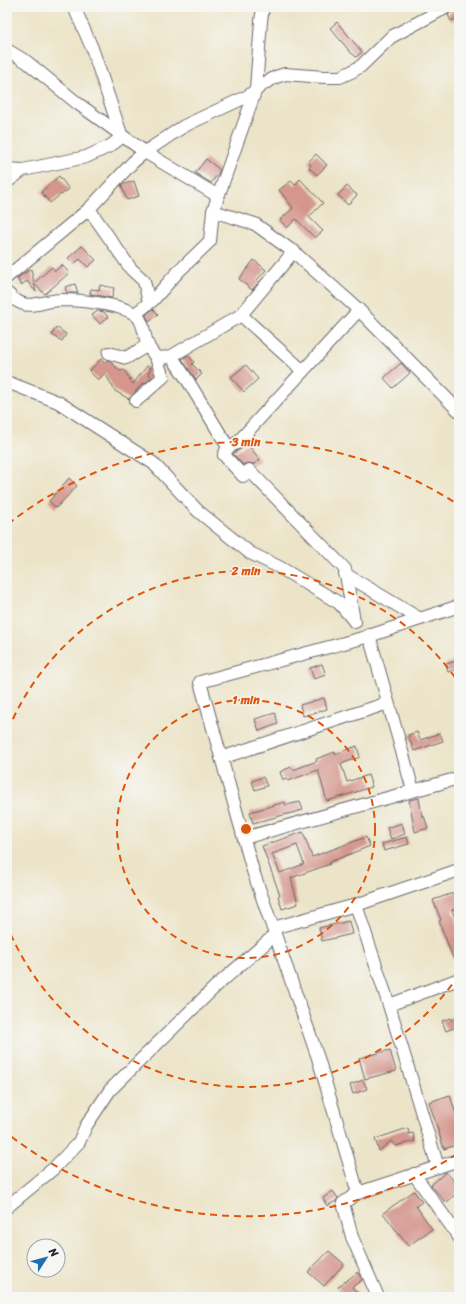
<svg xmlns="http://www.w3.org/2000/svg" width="466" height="1304" font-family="Sriracha,sans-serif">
  <rect width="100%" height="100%" fill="#f6f6f2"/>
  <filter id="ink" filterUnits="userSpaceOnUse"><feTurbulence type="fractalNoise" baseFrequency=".025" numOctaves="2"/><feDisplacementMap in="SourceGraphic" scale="8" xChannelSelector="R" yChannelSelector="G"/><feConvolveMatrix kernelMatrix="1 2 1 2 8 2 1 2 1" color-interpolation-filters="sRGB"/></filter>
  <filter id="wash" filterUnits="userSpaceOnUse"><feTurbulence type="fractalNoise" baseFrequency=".012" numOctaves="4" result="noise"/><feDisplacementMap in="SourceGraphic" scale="16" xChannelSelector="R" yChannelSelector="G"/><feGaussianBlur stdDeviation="0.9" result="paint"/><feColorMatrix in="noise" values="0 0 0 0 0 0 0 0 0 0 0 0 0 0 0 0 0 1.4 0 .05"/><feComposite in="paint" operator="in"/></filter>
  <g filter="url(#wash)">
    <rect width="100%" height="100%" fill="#ece4c8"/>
    <g id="blocks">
      <g fill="#d4968d" fill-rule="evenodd">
        <polygon points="456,7 459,12 459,17 451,21 448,15"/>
        <polygon points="337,22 362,52 356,57 353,54 352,54 330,28"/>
        <polygon points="316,154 327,165 317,175 309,168 311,165 308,162"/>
        <polygon points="206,159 220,170 218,174 211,183 195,173"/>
        <polygon points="59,176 69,189 61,195 61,194 50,203 41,192"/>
        <polygon points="300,179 323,203 309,217 323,231 315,238 296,219 287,228 280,220 293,208 279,190 291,181 295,185"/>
        <polygon points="134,181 139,196 127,200 121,185"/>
        <polygon points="347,186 357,195 348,205 338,195"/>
        <polygon points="82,246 96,260 88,267 80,259 74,264 68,258"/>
        <polygon points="254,260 266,270 257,280 259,282 252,290 239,279"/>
        <polygon points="62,265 69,273 45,294 34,284 36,292 27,281 21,285 17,278 31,269 34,283 52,267 55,271"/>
        <polygon points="75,284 78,293 67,293 65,287"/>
        <polygon points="100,285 114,288 112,298 90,294 91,289 99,290"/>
        <polygon points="153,309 158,314 149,322 146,315"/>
        <polygon points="98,311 104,312 108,317 100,324 92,315"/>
        <polygon points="56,327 66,334 62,341 52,335"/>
        <polygon points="188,355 194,362 192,364 202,374 196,380 182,359"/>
        <polygon points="101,359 104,363 107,360 111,362 120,371 124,370 133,384 147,366 151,369 148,374 152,377 144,384 143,383 129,399 115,391 105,373 98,380 89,371"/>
        <polygon points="401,363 410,373 393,388 384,378"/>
        <polygon points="246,365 258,379 244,392 231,377"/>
        <polygon points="247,443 260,460 254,464 247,463 243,465 233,454 242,448"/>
        <polygon points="69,478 77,486 56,508 49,501"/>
        <polygon points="456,661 459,669 448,672 446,664"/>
        <polygon points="322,664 326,675 314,679 310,668"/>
        <polygon points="324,698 327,709 303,716 300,705"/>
        <polygon points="275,713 278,724 259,731 255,719"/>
        <polygon points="417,732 420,740 440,733 443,741 414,751 408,735"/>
        <polygon points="357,746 360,757 341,764 347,782 368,775 372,787 327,801 318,770 288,781 287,779 283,780 280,772 291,767 293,770 317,761 316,759 335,752 335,754"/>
        <polygon points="263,777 267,786 255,790 252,781"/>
        <polygon points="419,798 422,817 424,816 428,828 415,832 409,800"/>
        <polygon points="285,802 286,805 300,802 303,810 253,823 250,812"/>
        <polygon points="402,823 405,834 391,839 387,828"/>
        <path d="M303,832L312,857L366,837L370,846L330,862V864L291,878L298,904L282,909L278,896L280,895L262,846ZM297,845L304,864L280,873L272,854Z"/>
        <polygon points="407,837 409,844 384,851 382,844"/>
        <polygon points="459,891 459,908 452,910 459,928 459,955 453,958 439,921 441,920 433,900"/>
        <polygon points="349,921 352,934 322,941 319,928"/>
        <polygon points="459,1016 459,1026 446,1031 442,1021 450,1018 451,1020"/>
        <polygon points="390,1050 396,1071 365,1079 359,1058"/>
        <polygon points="363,1080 367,1089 353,1094 350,1085"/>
        <polygon points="450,1095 456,1114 459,1113 459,1144 444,1149 429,1102"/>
        <polygon points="408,1128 409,1134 413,1133 415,1141 395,1146 391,1141 379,1151 375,1139"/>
        <polygon points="446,1172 455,1182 459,1179 459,1191 446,1203 431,1185"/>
        <polygon points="333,1191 338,1198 336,1201 327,1206 323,1198"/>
        <polygon points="414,1191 422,1202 416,1206 432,1229 408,1246 383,1213"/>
        <polygon points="329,1251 344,1264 324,1286 308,1272"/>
        <polygon points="358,1272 362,1280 352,1287 361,1297 347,1297 338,1287"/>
      </g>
    </g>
  </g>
  <g filter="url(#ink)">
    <use href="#blocks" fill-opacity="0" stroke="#69666c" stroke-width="1"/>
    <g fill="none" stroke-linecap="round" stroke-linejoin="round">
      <defs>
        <g id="street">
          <polyline points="7,50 27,62 77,103 145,152 218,196"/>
          <polyline points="7,169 23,170 86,157 110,146 122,137 92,48 74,7"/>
          <polyline points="7,182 23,170"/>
          <polyline points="89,209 131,269 144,281 149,303"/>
          <polyline points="213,211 255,224 295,253 359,310 459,411"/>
          <polyline points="7,277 89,209 133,162 145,152 184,126 248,96 265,83 276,77 285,74 324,77 340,77 351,72 361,66 391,37 447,7"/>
          <path d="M7,293C28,314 37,301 61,300C79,300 122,304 136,315C144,321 144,336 148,346C150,350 154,354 156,358L172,357L188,381L228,447L224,455L243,476L249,470L345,569L354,621"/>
          <polyline points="135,314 153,300 177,273 210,241 213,211 256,89 261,21 263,7"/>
          <polyline points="241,315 303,371"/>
          <polyline points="109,353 126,358 148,345"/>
          <polyline points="170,357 241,315 294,251"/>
          <polyline points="7,382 58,402 153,463 198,511 250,553 279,567 339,603 355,622"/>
          <polyline points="136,401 163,377 156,358"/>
          <polyline points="228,447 237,443 359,310"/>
          <polyline points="345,574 420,619"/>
          <polyline points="369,635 413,790"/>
          <polyline points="221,758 388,703"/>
          <polyline points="244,838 459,778"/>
          <polyline points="356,905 389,1005 438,1167"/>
          <polyline points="273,928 356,905 459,870"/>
          <polyline points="389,1005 459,979"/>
          <polyline points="414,1174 459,1237"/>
          <polyline points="358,1193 318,1058 253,871 200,682 366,637 459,606"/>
          <polyline points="7,1207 53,1169 79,1142 86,1126 110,1090 216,986 275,935"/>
          <polyline points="378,1297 352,1237 343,1203 358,1193 459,1160"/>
        </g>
      </defs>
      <use href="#street" stroke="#69666c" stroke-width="14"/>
      <use href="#street" stroke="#fff" stroke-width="12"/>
    </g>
  </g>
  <g fill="none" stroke="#de560e" stroke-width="2" stroke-dasharray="7 5">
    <circle cx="246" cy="829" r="129"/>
    <path d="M459 975A258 258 0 0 1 8 928M8 730A258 258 0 0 1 459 683"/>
    <path d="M457 1154A387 387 0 0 1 8 1134M8 524A387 387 0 0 1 457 504"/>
  </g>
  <circle cx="246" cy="829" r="6" fill="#de560e" stroke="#f6f6f2" stroke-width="2"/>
  <g font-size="12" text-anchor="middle" font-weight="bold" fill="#de560e" stroke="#f6f6f2" stroke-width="3" stroke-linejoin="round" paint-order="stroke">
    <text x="246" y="446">3 min</text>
    <text x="246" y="575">2 min</text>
    <text x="246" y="704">1 min</text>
  </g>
  <rect width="466" height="1304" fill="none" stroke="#f6f6f2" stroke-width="24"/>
  <g transform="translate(46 1258) rotate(54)"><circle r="19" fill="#f6f6f2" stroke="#a1a1a9"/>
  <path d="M0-3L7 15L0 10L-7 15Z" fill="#1f6fb2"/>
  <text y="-6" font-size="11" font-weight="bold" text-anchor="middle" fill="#22223b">N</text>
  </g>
</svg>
